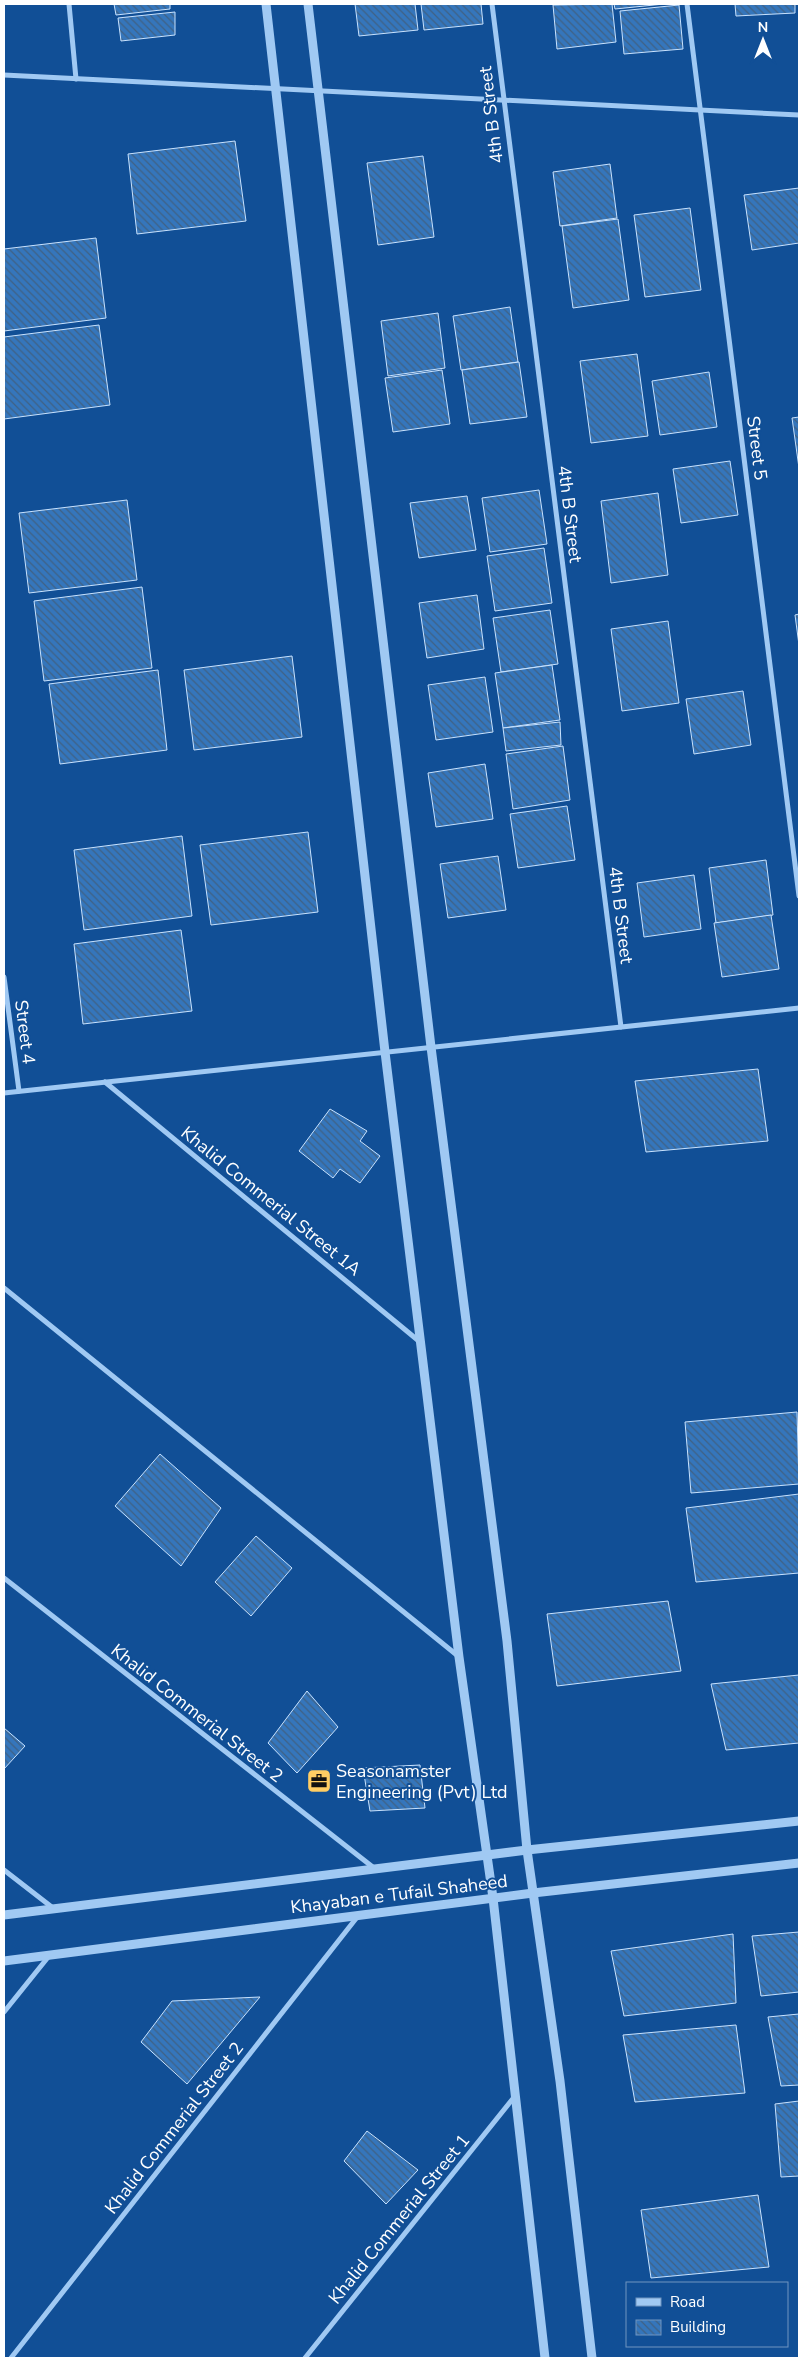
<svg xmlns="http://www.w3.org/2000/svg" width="803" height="2362" font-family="'Nunito Sans',sans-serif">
  <defs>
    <pattern id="building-back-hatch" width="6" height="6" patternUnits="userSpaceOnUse" patternTransform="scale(1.25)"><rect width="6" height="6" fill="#3576bc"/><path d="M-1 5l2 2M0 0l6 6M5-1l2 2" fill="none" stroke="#406184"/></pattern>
  </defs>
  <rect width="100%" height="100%" fill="#114f96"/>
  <g fill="url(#building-back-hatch)" stroke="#c8e2fe">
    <polygon points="114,4 170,4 170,9 116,15"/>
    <polygon points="355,4 415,4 418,30 359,36"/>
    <polygon points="421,4 481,4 483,24 424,30"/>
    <polygon points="612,4 616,42 557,49 553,5"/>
    <polygon points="614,4 664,4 615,9"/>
    <polygon points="735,4 795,4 795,13 736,16"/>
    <polygon points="679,5 683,49 624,54 620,11"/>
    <polygon points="175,12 175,35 121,41 118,18"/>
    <polygon points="235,141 246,221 137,234 128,154"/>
    <polygon points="423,156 434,237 378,245 367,163"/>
    <polygon points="610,164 617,218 560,226 553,172"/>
    <polygon points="799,188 799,243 752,250 744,195"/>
    <polygon points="690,208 701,290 645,297 634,215"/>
    <polygon points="618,219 629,300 573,308 562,226"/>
    <polygon points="96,238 106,318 4,331 4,249"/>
    <polygon points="510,307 518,362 461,370 453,316"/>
    <polygon points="438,313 445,368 388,376 381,321"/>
    <polygon points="99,325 110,405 4,419 4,337"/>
    <polygon points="637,354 648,436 591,443 580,361"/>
    <polygon points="519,362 527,417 470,424 462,370"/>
    <polygon points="442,370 450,424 393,432 385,378"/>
    <polygon points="709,372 717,427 660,435 652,381"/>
    <polygon points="799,417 799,468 792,418"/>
    <polygon points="730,461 738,515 681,523 673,469"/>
    <polygon points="539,490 547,544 490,552 482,498"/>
    <polygon points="658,493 668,575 611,583 601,501"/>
    <polygon points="467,496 476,550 419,558 410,503"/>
    <polygon points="127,500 137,580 29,593 19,513"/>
    <polygon points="544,548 552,603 495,611 487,556"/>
    <polygon points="142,587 152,668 44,681 34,601"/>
    <polygon points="477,595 484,649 427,658 419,603"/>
    <polygon points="550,610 558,664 501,672 493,618"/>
    <polygon points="799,614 799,645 795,615"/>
    <polygon points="668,621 679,703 622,711 611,629"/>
    <polygon points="292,656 302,737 194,750 184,670"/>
    <polygon points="552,665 560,720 503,728 495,673"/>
    <polygon points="158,670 167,750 60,764 49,684"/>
    <polygon points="485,677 493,732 436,740 428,685"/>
    <polygon points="743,691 751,745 694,754 686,699"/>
    <polygon points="560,722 561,745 506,751 503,728"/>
    <polygon points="563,746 570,800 513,809 506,754"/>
    <polygon points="485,764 493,819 436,827 428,773"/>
    <polygon points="567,806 575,860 518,868 510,814"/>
    <polygon points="308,832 318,912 211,925 200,845"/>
    <polygon points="182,836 192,916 84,930 74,850"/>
    <polygon points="498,856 506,910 448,918 440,864"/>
    <polygon points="766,860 773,915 716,923 709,868"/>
    <polygon points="694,875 701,929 644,937 637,883"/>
    <polygon points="771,915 779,969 722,977 714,923"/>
    <polygon points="181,930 192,1011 83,1024 74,944"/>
    <polygon points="758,1069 768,1141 646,1152 635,1081"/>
    <polygon points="330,1109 367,1131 360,1141 380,1156 360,1183 340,1169 333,1178 299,1151"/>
    <polygon points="797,1412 799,1484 691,1493 685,1422"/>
    <polygon points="160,1454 221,1508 181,1566 115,1506"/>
    <polygon points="799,1494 799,1573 696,1582 686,1508"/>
    <polygon points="256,1536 292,1568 251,1616 215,1582"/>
    <polygon points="668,1601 681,1671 557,1686 547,1614"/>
    <polygon points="799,1675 799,1743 726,1750 711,1684"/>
    <polygon points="307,1691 338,1727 297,1773 268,1743"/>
    <polygon points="4,1728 25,1746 4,1769"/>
    <polygon points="420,1765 425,1808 370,1811 363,1768"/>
    <polygon points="799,1932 799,1992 761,1996 752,1936"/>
    <polygon points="733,1934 736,2003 624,2016 611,1951"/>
    <polygon points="260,1997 187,2084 141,2042 172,2001"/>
    <polygon points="799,2014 799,2085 781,2086 768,2017"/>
    <polygon points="736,2025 745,2093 635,2102 623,2035"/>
    <polygon points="799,2101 799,2176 781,2177 775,2104"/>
    <polygon points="367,2131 418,2170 386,2204 344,2161"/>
    <polygon points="758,2195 769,2267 651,2278 641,2210"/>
  </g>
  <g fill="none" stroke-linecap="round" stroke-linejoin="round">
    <g stroke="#a0c9f3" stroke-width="5">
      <polyline points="69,4 76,79"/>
      <polyline points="492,4 621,1027"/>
      <polyline points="687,4 799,896"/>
      <polyline points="4,75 799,115"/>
      <polyline points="4,977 19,1091"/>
      <polyline points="105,1082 420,1342"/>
      <polyline points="4,1093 799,1008"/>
      <polyline points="4,1288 458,1656"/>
      <polyline points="4,1578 374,1868"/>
      <polyline points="4,1870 53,1908"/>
      <polyline points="4,2012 49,1956"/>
      <polyline points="11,2358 358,1916"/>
      <polyline points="305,2358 515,2096"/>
    </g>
    <g stroke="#a0c9f3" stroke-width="9">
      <polyline points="266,4 385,1052 459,1657 493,1898 545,2358"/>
      <polyline points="308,4 431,1047 507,1641 527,1850 560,2081 592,2358"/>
      <polyline points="4,1915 527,1850 799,1821"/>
      <polyline points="4,1961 533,1893 799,1863"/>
    </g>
  </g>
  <defs>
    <symbol id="office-square" viewBox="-11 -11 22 22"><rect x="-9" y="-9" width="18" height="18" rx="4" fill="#ffcd63" stroke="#114f96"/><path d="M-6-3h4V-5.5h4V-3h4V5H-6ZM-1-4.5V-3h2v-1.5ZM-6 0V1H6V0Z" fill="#111"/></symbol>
  </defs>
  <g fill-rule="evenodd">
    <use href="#office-square" x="305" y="1767" width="28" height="28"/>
  </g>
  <g text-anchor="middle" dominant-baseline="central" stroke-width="4" stroke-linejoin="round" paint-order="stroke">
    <g font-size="18" fill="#fff" stroke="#114f96">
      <text transform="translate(491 115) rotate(-97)">4th B Street</text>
      <text transform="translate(757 448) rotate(83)">Street 5</text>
      <text transform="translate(570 514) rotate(83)">4th B Street</text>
      <text transform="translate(621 915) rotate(83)">4th B Street</text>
      <text transform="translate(25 1032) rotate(83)">Street 4</text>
      <text transform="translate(271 1201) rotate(39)">Khalid Commerial Street 1A</text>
      <text transform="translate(197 1713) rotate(38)">Khalid Commerial Street 2</text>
      <text transform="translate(399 1894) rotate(-7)">Khayaban e Tufail Shaheed</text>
      <text transform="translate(174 2128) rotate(-52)">Khalid Commerial Street 2</text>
      <text transform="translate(399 2219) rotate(-51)">Khalid Commerial Street 1</text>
    </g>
    <g font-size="18" fill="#fff" stroke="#114f96" text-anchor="start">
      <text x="336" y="1771">Seasonamster<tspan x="336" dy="21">Engineering (Pvt) Ltd</tspan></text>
    </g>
  </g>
  <rect width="803" height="2362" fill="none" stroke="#ffffff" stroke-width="10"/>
  <rect x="626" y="2282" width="162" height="65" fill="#114f96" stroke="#7095c0"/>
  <rect x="636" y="2298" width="25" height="8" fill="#a0c9f3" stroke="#7095c0"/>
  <text x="670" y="2307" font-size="15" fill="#ffffff">Road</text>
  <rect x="636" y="2320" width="25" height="15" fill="url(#building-back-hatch)" stroke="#7095c0"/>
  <text x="670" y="2332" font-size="15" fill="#ffffff">Building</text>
  <g transform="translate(763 40)" stroke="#114f96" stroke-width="4" paint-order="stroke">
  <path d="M0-4L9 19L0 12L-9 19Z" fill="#ffffff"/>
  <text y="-8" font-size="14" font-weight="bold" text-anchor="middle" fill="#ffffff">N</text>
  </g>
</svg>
